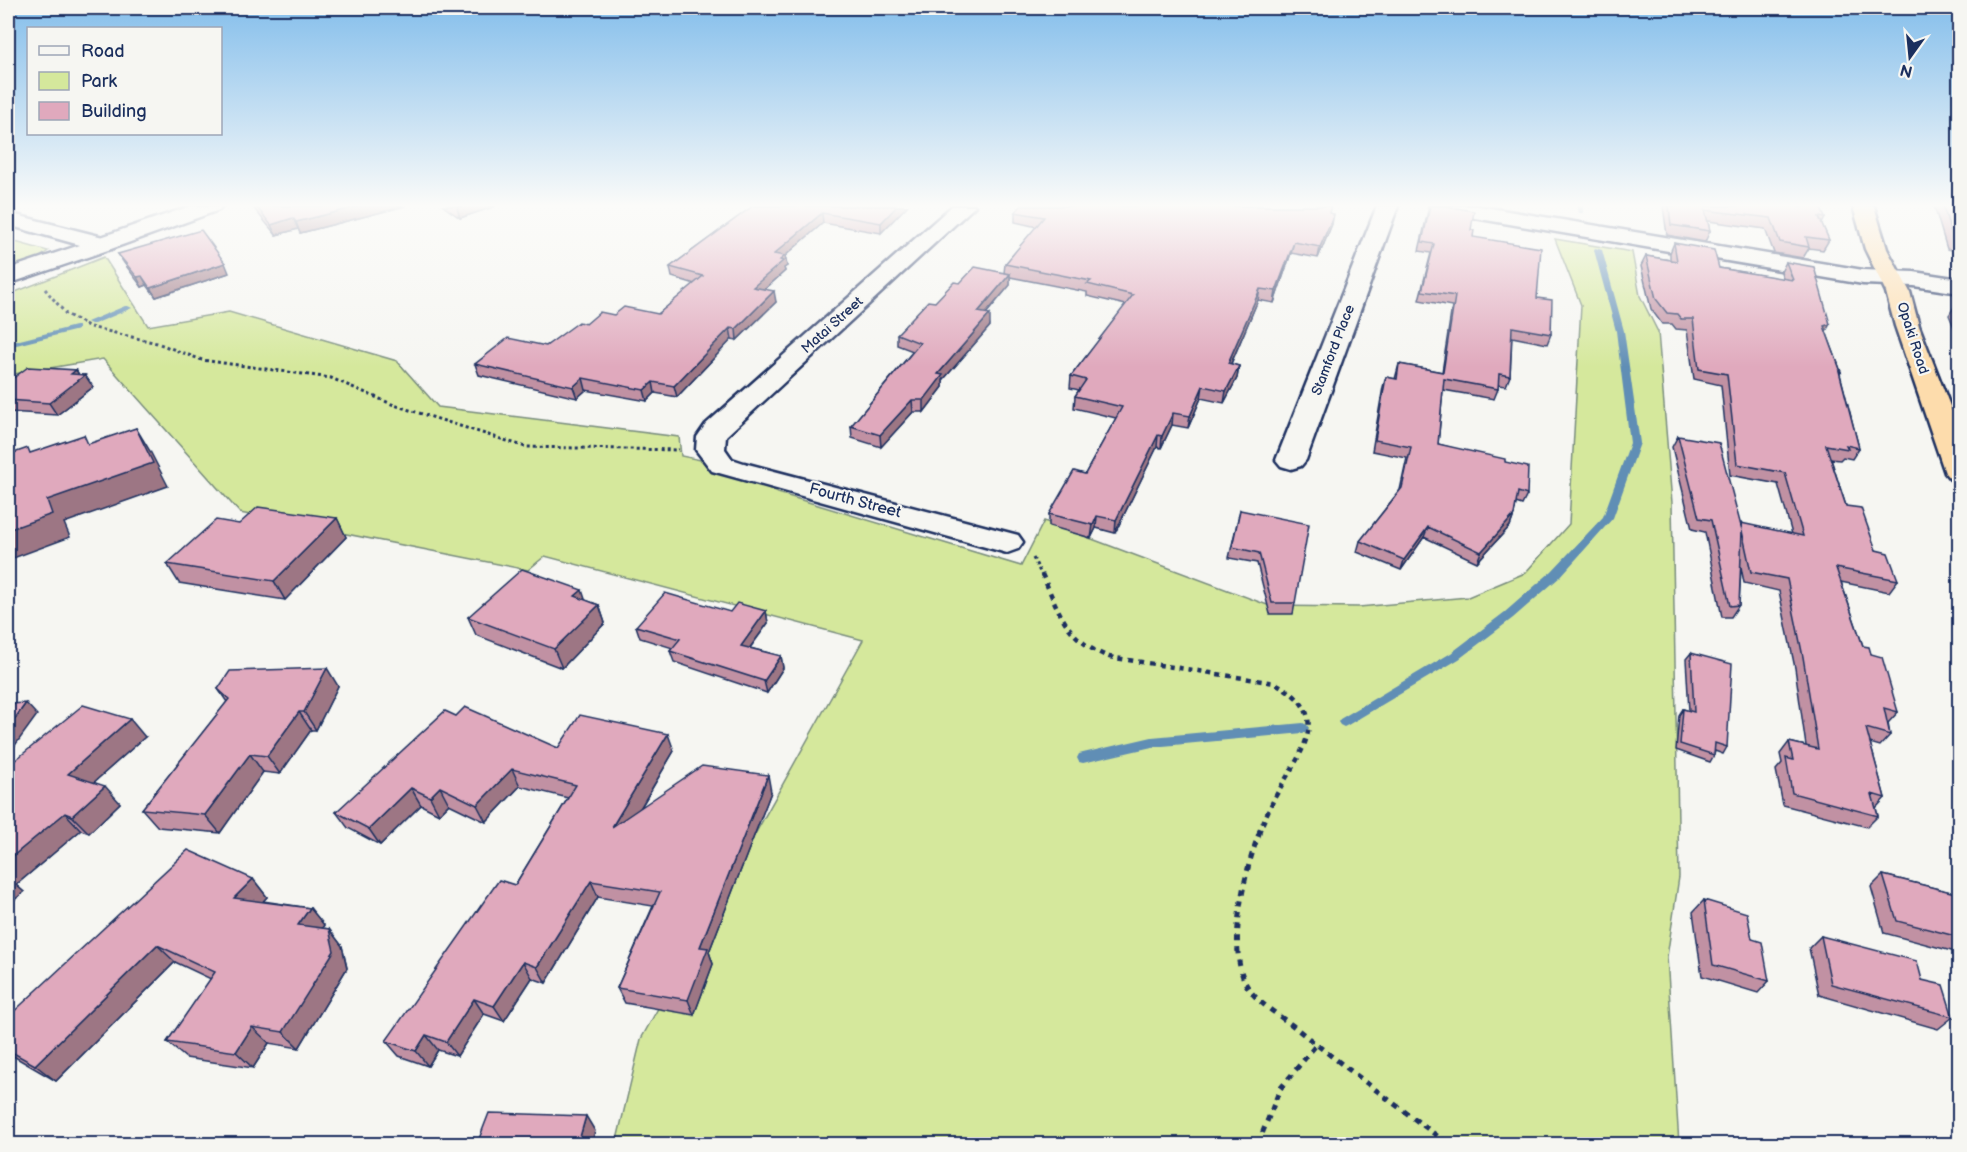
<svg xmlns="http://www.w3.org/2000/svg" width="1967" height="1152" font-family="'Balsamiq Sans',sans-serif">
  <rect width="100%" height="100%" fill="#f6f6f2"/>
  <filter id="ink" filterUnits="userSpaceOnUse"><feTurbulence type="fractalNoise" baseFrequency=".0167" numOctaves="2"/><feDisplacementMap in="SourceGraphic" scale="12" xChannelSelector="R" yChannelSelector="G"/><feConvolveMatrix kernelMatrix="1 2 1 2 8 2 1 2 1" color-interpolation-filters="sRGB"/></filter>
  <g filter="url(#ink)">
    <g fill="#d5e89c" stroke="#788c7d" stroke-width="1.5">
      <polygon points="1555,239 1632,252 1640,296 1658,332 1672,503 1679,877 1667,957 1679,1144 616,1144 641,1039 863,640 545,556 528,570 240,513 103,359 8,375 8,302 15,292 104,257 148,326 229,312 397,361 438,407 679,437 681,456 720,464 778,493 1021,566 1044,521 1270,606 1359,607 1468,597 1525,573 1569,524 1581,305"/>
      <polygon points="8,240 48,251 32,263 8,270"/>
    </g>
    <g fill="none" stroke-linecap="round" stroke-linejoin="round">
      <g fill="#608eb5" fill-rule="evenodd">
        <polygon points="1577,206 1583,206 1583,213 1579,213"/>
        <polygon points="1595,248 1602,250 1624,331 1640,443 1613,518 1560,577 1513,618 1459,659 1348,725 1344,727 1340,725 1338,722 1340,719 1451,653 1505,612 1552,571 1603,517 1630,443 1616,331 1594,250"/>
        <polygon points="125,306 128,306 132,308 94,324 91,324 87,322"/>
        <polygon points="75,326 78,326 78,330 8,347 8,343"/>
        <polygon points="1303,723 1307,725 1309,728 1307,731 1303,733 1152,747 1083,763 1079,762 1077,758 1079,754 1083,753 1152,737"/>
      </g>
      <defs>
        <g id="minor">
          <polygon points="952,206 975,206 726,436 725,449 732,459 744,463 1018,535 1023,542 1018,549 1007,553 712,471 696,450 697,437 706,424"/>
          <polygon points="1377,206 1398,206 1306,460 1301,466 1291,469 1281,466 1276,460"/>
          <polygon points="1429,206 1478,206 1863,270 1914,272 1960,279 1960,293 1914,286 1863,284 1439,212 1432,210"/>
          <polygon points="8,213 111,239 114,244 111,249 8,284 8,269 80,245 8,225"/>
        </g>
        <polygon id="tertiary" points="191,206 222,206 219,210 111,249 95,249 92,244 95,239"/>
        <polygon id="trunk" points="1853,206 1874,206 1887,249 1910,292 1919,326 1960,432 1960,482 1950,479 1945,473 1895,326 1886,292 1865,249"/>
      </defs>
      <use href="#minor" stroke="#1b2f5e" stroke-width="5"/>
      <use href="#tertiary" stroke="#1b2f5e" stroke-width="5"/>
      <use href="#trunk" stroke="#1b2f5e" stroke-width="5"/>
      <g stroke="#1b2f5e" stroke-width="3" stroke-dasharray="3 3" stroke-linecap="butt">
        <polyline points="45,289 66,314 90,327 157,343 202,360 331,378 394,405 526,447 679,450"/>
        <polyline points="1033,558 1042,576"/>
      </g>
      <path stroke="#1b2f5e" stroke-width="4.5" stroke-dasharray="5 5" stroke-linecap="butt" d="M1042,574C1059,612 1067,641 1109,657L1275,683C1334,714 1302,750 1279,790C1271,804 1265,818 1259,832"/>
      <g stroke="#1b2f5e" stroke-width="5" stroke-dasharray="6 6" stroke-linecap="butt">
        <path d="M1260,831C1245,869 1227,944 1245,982C1253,1000 1277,1014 1292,1025C1343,1066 1396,1105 1448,1144"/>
        <polyline points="1258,1144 1280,1089 1316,1045"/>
      </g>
      <use href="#minor" fill="#f6f6f2" fill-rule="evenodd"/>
      <use href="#tertiary" fill="#f6f6f2" fill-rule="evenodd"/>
      <use href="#trunk" fill="#fddcac" fill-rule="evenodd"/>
    </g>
    <g fill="#c191a3" stroke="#1b2f5e" stroke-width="1.5">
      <polygon points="253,206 405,206 300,233 298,229 276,235 256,211"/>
      <polygon points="443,206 496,206 460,218"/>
      <polygon points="753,206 907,206 881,233 823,223 785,256 787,266 784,268 785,271 765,289 776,302 737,340 732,339 677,397 655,393 647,401 586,390 577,398 479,375 475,364 546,346 586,324 614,315 658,314 695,284 672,277 670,267"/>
      <polygon points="1429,206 1471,230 1473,237 1537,298 1551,334 1547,344 1512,337 1510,376 1506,386 1498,385 1498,389 1494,399 1443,390 1438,444 1505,462 1527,495 1522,505 1516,503 1514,515 1510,526 1477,562 1424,537 1401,570 1357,552 1360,541 1400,490 1407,458 1372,451 1383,387 1386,377 1395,379 1399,364 1442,372 1452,306 1419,300 1431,253 1419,251"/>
      <polygon points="1663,206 1820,206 1825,218 1822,224 1829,240 1823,250 1809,248 1803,258 1774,253 1765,229 1708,221 1710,231 1705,242 1667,235"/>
      <polygon points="1934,206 1959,206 1959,251 1947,249"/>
      <polygon points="1015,212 1329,213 1332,224 1318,258 1291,253 1274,303 1258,300 1231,364 1239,366 1237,378 1224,403 1201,398 1188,428 1172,425 1161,448 1157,447 1115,533 1096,528 1091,538 1049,526 1049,514 1085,474 1116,418 1074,408 1075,396 1079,390 1070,388 1071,376 1126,305 1087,296 1087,292 1010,277 1010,285 986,314 990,326 943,380 943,387 924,412 913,412 881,447 852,438 851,426 913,351 897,345 897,334 960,283 1004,273 1005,264 1037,227 1015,222"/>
      <polygon points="1674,243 1719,268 1783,279 1781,272 1786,262 1826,331 1841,372 1840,374 1859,448 1852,459 1843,457 1840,460 1831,459 1846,506 1876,550 1898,580 1889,592 1841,582 1863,646 1871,654 1898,712 1888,723 1890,735 1880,746 1870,743 1885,798 1876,808 1878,816 1867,827 1783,805 1776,770 1782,763 1780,754 1789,742 1806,746 1795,668 1779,591 1744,583 1741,567 1739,605 1731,617 1722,617 1705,532 1692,529 1672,447 1678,436 1740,524 1792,534 1778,484 1730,475 1721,385 1694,379 1687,330 1676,329 1672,324 1662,324 1651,309 1641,266 1646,256 1670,260 1670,253"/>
      <polygon points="118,254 229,273 156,297 147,285 142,287 124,263"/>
      <polygon points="1956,304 1959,304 1959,339 1949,315"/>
      <polygon points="76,370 79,375 85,375 93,387 57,415 8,412 8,382"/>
      <polygon points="1240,510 1295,603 1293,614 1270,614 1257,563 1229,558"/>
      <polygon points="337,518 346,537 285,600 179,583 167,564 239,524"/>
      <polygon points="585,600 599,605 605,623 562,668 476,635 468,617"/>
      <polygon points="766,611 768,623 750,648 781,656 783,668 767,693 674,662 670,651 673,648 640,638 636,626 730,612"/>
      <polygon points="1691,653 1727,747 1723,754 1715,751 1714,755 1710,762 1676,750 1679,715 1683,709 1689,711 1686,659"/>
      <polygon points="338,686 316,730 311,730 280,774 263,772 220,833 158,827 142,809 227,702 218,689"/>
      <polygon points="456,716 558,748 674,751 640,809 771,792 709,952 713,964 694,1015 625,1003 617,988 653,906 598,897 546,983 532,978 504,1021 484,1014 457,1056 438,1050 428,1066 399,1056 386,1041 515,885 568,798 520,786 486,822 449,804 439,814 421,805 380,845 348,828 336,812"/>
      <polygon points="145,737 94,782 120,803 89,833 81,830 16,885 24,892 8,905 8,766"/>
      <polygon points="1883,875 1959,894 1959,953 1884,933 1871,887"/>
      <polygon points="253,879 267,897 263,901 310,908 324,925 322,928 329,929 342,946 347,968 299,1048 269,1043 253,1068 186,1058 167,1042 211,979 175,962 56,1081 8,1053 8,1017"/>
      <polygon points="1704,900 1752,939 1769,981 1758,993 1702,976 1693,912"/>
      <polygon points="1821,936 1922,980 1953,1017 1938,1029 1819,995 1809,948"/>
    </g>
    <g fill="#9d7684" stroke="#1b2f5e" stroke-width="1.5">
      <polygon points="360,206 405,206 300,233 296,222"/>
      <polygon points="462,206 496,206 460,218 457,208"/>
      <polygon points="897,206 907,206 881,233 881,223"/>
      <polygon points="822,213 823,223 785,256 787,266 784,268 785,271 755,298 753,287 774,254"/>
      <polygon points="1334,214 1332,224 1318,258 1320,247"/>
      <polygon points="293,218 298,229 276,235 271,225"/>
      <polygon points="1294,242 1291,253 1274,303 1276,291"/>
      <polygon points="225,263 229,273 156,297 150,288"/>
      <polygon points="1010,274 1010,285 978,323 978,312"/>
      <polygon points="142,276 147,285 142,287 137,277"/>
      <polygon points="1260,289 1258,300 1226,375 1228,363"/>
      <polygon points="774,291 776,302 737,340 736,329"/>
      <polygon points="990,314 990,326 943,380 943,387 924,412 924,400 938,374"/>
      <polygon points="1830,324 1824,335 1824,326"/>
      <polygon points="730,328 732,339 677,397 674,386"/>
      <polygon points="1239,366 1237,378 1224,403 1226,391"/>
      <polygon points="76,370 81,378 85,375 93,387 57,415 49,403 71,374"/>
      <polygon points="583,378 586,390 577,398 573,387"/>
      <polygon points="653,382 655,393 647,401 644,390"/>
      <polygon points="1203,386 1201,398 1188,428 1190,416"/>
      <polygon points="912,400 913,412 881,447 880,435"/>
      <polygon points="1173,413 1172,425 1161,448 1162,436"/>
      <polygon points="136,428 150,451 168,486 64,523 70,537 8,560 8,530 47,500"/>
      <polygon points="1158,435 1157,447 1115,533 1116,520"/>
      <polygon points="1514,515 1510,526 1477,562 1481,552"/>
      <polygon points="1097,516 1096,528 1091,538 1093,525"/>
      <polygon points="337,518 346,537 285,600 274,581"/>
      <polygon points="1428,527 1424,537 1401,570 1404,560"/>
      <polygon points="582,590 588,608 575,596"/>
      <polygon points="599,605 605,623 562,668 554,649"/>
      <polygon points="766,611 768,623 743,657 741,646"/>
      <polygon points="781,656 783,668 767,693 764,681"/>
      <polygon points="327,668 338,686 316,730 304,712"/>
      <polygon points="26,703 37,715 8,755 8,728"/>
      <polygon points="299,712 311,730 280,774 267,756"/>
      <polygon points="130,719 145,737 84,791 68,774"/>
      <polygon points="668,734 674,751 619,844 612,827"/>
      <polygon points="250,754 263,772 220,833 205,815"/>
      <polygon points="512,769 520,786 486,822 477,805"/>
      <polygon points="768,775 771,792 709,952 713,964 694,1015 688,1000 700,947"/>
      <polygon points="105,786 120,803 89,833 72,816"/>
      <polygon points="440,787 449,804 439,814 430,797"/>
      <polygon points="411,788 421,805 380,845 369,829"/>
      <polygon points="65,813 81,830 16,885 24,892 8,905 8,860"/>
      <polygon points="253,879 267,897 250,915 234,898"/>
      <polygon points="591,881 598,897 546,983 537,967"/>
      <polygon points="310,908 324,925 312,942 298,925"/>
      <polygon points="329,929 342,946 347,968 299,1048 283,1032"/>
      <polygon points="157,945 175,962 56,1081 35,1065"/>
      <polygon points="523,962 532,978 504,1021 494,1006"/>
      <polygon points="474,999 484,1014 457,1056 446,1042"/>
      <polygon points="252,1027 269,1043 253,1068 236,1052"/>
      <polygon points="426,1035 438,1050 428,1066 416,1051"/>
      <polygon points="586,1116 595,1131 592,1144 578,1144"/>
    </g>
    <g fill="#e0a9bd" stroke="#1b2f5e" stroke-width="1.5">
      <polygon points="256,206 360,206 296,222 293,218 271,225"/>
      <polygon points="753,206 897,206 881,223 822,213 774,254 785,256 780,260 783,261 753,287 774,291 736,329 730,328 674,386 653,382 644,390 583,378 573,387 475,364 508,338 546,346 579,322 586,324 600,312 614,315 624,307 658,314 703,276 670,267"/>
      <polygon points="1021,206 1331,206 1329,213 1334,214 1320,247 1294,242 1276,291 1260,289 1228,363 1239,366 1226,391 1203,386 1190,416 1173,413 1162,436 1158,435 1116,520 1097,516 1093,525 1049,514 1074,471 1085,474 1122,407 1075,396 1086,380 1071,376 1133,295 1087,284 1091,281 1005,264 1044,217 1015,212"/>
      <polygon points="1430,206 1446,206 1474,211 1471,230 1474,230 1473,237 1541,248 1537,298 1552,300 1551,334 1512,327 1510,376 1499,374 1498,389 1444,379 1438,444 1505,459 1505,462 1528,467 1527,495 1518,492 1514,515 1481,552 1428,527 1404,560 1360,541 1402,488 1411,447 1375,440 1386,377 1397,379 1399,364 1443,372 1455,296 1422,291 1434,244 1422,242"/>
      <polygon points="1669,206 1820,206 1825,218 1819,217 1829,240 1806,237 1809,247 1780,242 1771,218 1705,210 1710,231 1671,225"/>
      <polygon points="1943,206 1959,206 1959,240 1953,239"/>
      <polygon points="201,230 225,263 150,288 142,276 137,277 118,254"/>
      <polygon points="1674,243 1714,250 1719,268 1793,280 1786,262 1814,267 1830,324 1824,326 1841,372 1839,371 1859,448 1846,445 1848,449 1826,445 1846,506 1861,508 1876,550 1888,553 1898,580 1836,568 1863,646 1869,647 1871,654 1882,657 1898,712 1884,708 1890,735 1866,728 1885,798 1872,794 1878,816 1792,793 1786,758 1793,760 1789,742 1818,749 1803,657 1787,579 1751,572 1742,531 1739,605 1730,606 1711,520 1699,518 1678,436 1719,443 1742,530 1741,523 1803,536 1785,473 1737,464 1727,374 1699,369 1693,319 1681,319 1677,314 1667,313 1656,299 1646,256 1677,261"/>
      <polygon points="975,267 1010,274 978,312 990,314 938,374 943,375 924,400 912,400 880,435 851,426 920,343 897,334 928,301 935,302 954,282 960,283"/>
      <polygon points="28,367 76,370 71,374 85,375 49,403 8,400 8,382"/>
      <polygon points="136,428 153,463 47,500 52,514 8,530 8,455 28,448 30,453 84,435 88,444"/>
      <polygon points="258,507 337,518 274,581 167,564 216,520 239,524"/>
      <polygon points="1240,510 1309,524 1295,603 1272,603 1259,553 1232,547"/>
      <polygon points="522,569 582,590 575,596 599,605 554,649 468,617"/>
      <polygon points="665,593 730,612 737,603 766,611 741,646 781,656 764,681 670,651 680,639 636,626"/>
      <polygon points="1691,653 1732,664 1727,747 1715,743 1714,755 1680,744 1683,709 1694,712"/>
      <polygon points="327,668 304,712 299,712 267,756 250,754 205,815 142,809 229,699 218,689 230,671"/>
      <polygon points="26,703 8,728 8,704"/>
      <polygon points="83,705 130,719 68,774 105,786 72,816 65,813 8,860 8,766"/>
      <polygon points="465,707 558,748 580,715 668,734 612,827 702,766 768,775 700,947 708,948 688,1000 617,988 660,892 591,881 537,967 523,962 494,1006 474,999 446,1042 426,1035 416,1051 386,1041 499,880 515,885 576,785 512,769 477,805 440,787 430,797 411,788 369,829 336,812 445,711 456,716"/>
      <polygon points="188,850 253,879 234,898 310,908 298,925 329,929 334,951 283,1032 252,1027 236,1052 167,1042 215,972 157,945 35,1065 8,1050 8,1017"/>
      <polygon points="1883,875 1959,894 1959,937 1897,921"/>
      <polygon points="1704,900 1747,913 1752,939 1762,942 1769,981 1713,965"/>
      <polygon points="1821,936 1917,961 1922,980 1943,985 1953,1017 1831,984"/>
      <polygon points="489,1113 586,1116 578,1144 477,1144"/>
    </g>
  </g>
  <linearGradient id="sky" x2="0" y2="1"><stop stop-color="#84beeb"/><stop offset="0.56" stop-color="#fbfbf9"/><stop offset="1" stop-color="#fbfbf9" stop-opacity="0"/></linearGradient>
  <rect width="1967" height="367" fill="url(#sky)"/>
  <g text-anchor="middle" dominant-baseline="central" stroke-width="4.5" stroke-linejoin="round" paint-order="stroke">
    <g font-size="14" fill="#1b2f5e" stroke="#f6f6f2">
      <text transform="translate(832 325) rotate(-42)">Matai Street</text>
      <text transform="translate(1913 338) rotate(72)">Opaki Road</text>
      <text transform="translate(1333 350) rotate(-69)">Stamford Place</text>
    </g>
    <g font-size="16" fill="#1b2f5e" stroke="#f6f6f2">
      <text transform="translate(855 501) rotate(15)">Fourth Street</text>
    </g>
  </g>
  <rect width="1967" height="1152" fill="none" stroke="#f6f6f2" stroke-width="30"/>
  <rect x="15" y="15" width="1937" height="1122" fill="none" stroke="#1b2f5e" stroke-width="2" filter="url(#ink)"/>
  <rect x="27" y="27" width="195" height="108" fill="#f6f6f2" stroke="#9ea6b7" stroke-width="1.5"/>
  <rect x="39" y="46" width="30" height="9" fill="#f6f6f2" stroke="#9ea6b7" stroke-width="1.5"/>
  <text x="81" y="57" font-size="18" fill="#1b2f5e">Road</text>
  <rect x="39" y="72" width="30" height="18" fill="#d5e89c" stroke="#9ea6b7" stroke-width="1.5"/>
  <text x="81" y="87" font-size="18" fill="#1b2f5e">Park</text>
  <rect x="39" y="102" width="30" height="18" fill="#e0a9bd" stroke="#9ea6b7" stroke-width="1.5"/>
  <text x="81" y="117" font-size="18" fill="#1b2f5e">Building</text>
  <g transform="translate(1910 57) rotate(195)" stroke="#f6f6f2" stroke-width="4.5" paint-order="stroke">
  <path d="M0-4.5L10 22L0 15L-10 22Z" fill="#1b2f5e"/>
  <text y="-9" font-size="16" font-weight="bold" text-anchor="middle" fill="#1b2f5e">N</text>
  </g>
</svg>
